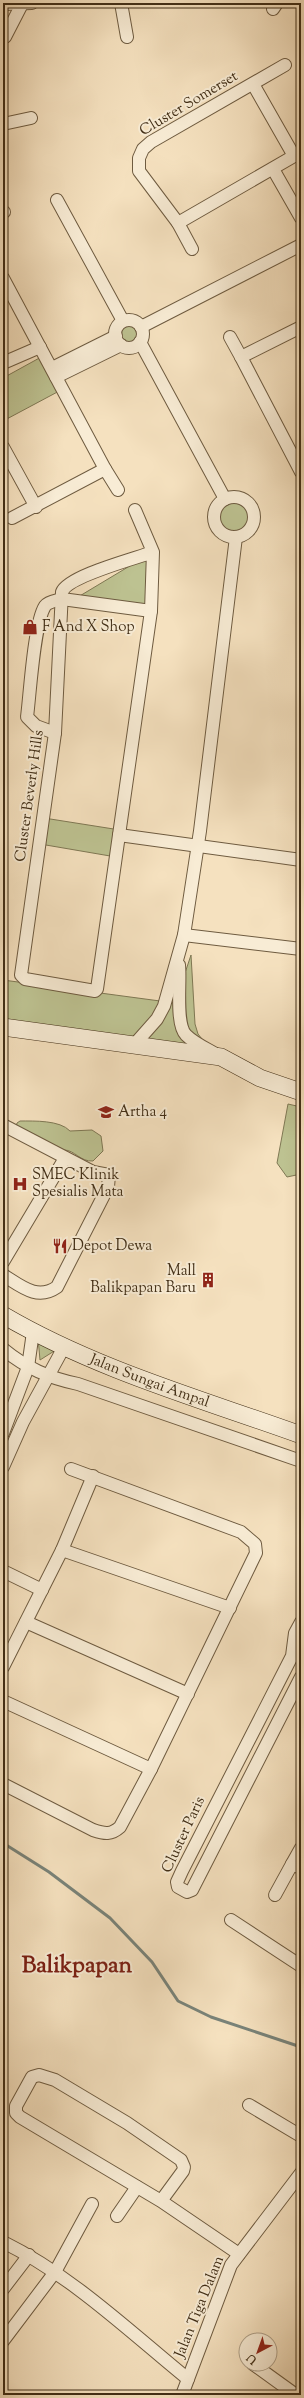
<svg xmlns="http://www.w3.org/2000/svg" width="304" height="2398" font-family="'Sorts Mill Goudy',serif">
  <rect width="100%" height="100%" fill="#f5e1bf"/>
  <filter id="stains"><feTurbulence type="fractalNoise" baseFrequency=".005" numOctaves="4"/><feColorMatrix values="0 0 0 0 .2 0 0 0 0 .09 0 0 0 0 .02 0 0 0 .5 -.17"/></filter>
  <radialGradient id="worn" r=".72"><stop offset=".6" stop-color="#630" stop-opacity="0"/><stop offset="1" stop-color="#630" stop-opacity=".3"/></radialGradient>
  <g fill="#bdc291" stroke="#7f7854">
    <circle cx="130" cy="333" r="12"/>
    <polygon points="43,356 63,389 3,421 3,378"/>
    <circle cx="234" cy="516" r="16"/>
    <polygon points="153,552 151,611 73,600"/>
    <polygon points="44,818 120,830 116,857 40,844"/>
    <polygon points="191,955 195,1024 198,1034 210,1049 3,1027 3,980 175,1003"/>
    <polygon points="288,1104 301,1107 301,1174 287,1177 277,1163"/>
    <path d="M20,1121C34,1121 60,1120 70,1131L92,1130L101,1136L103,1151L93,1161C80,1162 75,1150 64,1150L16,1127L17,1123Z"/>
    <polygon points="38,1338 59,1348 40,1360"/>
  </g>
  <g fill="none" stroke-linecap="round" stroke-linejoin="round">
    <polyline stroke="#798379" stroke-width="3" points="3,1843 49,1872 110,1918 152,1962 178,2001 211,2017 301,2047"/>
    <defs>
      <g id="street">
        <polyline points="121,3 127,37"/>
        <polyline points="3,4 32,3"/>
        <polyline points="273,9 277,3"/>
        <polyline points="5,37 22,4"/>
        <polyline points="253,84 294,156"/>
        <polyline points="3,124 31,118"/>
        <polyline points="273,169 301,218"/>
        <polyline points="57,200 123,321"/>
        <polyline points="3,212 4,212"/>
        <polyline points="178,223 301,152"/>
        <polyline points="192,249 178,223 139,171 139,158 143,149 151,142 285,65"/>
        <polyline points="3,278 105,469 118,490"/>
        <circle cx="129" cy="334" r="14"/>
        <polyline points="141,327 301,245"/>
        <polyline points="301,327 241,357 301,472"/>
        <polyline points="230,337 241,357"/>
        <polyline points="140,342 225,499"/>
        <polyline points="3,363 40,347"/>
        <polyline points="52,368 116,336"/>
        <polyline points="56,377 121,345"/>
        <polyline points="3,447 36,507"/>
        <circle cx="234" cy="517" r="20"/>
        <path d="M135,510L153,552L151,611L97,989L95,991L25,979L21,975L55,733L62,592C68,576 134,559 153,552"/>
        <polyline points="12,518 105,469"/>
        <path d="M55,733L36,726L27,717C30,694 34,623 45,606C49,601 56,601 62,599L151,611"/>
        <polyline points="119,835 301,860"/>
        <polyline points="184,935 301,949"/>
        <path d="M179,965C181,981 175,1024 186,1035C194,1043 205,1048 214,1053"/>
        <polyline points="134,1045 157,1019 164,1006 184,935 200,831 236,537"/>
        <path d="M3,1125L93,1172L109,1175L108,1187L57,1287C37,1301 21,1286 3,1275"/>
        <polyline points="3,1262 65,1158"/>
        <path d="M3,1349C26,1368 49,1378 78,1384L301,1461"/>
        <polyline points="3,1433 28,1367 33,1332"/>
        <polyline points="3,1467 23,1422 64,1347"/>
        <polyline points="62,1550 230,1608"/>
        <polyline points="3,1571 42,1590"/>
        <polyline points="26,1622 188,1694"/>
        <polyline points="301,1622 295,1633 292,1656 182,1871 177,1882 178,1887 187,1892 192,1890 301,1677"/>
        <polyline points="3,1667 62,1550 93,1476"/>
        <polyline points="3,1701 151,1769"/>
        <path d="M3,1784L93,1830C105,1834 111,1835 120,1827L151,1769L256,1553L255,1544L241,1532L71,1469"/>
        <polyline points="301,1848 292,1864 301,1868"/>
        <polyline points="275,1895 292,1864"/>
        <polyline points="231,1920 301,1966"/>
        <polyline points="249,2105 301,2136"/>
        <polyline points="161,2201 183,2171 184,2167 181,2160 127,2123 55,2080 39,2075 32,2077 16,2106 16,2113 20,2117 161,2201 239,2254"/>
        <polyline points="117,2216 137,2187"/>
        <path d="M3,2242C72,2276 129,2331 188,2379"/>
        <polyline points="3,2289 29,2255"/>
        <polyline points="3,2341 55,2272 92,2204"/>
        <polyline points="253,2364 296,2395"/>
        <polyline points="182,2395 231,2265 301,2173"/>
      </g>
      <g id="secondary">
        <polyline points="3,1027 221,1057 260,1078 301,1092"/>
        <path id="s1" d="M3,1315C95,1369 201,1399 301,1435"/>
      </g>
    </defs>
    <use href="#street" stroke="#6e5b40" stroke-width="14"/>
    <use href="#secondary" stroke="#412e16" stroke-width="18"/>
    <use href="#street" stroke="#f8ecd5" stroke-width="12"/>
    <use href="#secondary" stroke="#f8ecd5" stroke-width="17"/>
  </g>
  <defs>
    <symbol id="shop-bare" viewBox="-9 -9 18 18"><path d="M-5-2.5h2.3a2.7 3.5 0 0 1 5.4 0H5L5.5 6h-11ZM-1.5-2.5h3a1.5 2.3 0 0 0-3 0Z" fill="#8f2418" stroke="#f8ecd5" stroke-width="2.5" paint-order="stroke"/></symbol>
    <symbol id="school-bare" viewBox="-9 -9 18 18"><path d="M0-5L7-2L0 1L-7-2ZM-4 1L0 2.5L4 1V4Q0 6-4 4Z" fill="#8f2418" stroke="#f8ecd5" stroke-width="2.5" paint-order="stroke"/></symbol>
    <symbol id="hospital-bare" viewBox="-9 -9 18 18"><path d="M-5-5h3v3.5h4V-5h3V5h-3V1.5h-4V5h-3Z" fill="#8f2418" stroke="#f8ecd5" stroke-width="2.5" paint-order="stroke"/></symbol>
    <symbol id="restaurant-bare" viewBox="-9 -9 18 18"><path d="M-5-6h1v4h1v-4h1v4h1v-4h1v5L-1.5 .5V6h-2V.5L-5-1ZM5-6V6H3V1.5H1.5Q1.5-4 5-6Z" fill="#8f2418" stroke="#f8ecd5" stroke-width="2.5" paint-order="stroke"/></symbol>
    <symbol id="building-bare" viewBox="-9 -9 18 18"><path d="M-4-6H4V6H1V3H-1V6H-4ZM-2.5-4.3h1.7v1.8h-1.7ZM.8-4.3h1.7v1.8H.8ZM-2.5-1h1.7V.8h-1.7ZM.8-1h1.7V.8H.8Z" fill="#8f2418" stroke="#f8ecd5" stroke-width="2.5" paint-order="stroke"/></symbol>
  </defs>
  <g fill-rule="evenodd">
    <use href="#shop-bare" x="19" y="616" width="22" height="22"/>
    <use href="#school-bare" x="95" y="1101" width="22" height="22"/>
    <use href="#hospital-bare" x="9" y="1173" width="22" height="22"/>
    <use href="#restaurant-bare" x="49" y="1235" width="22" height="22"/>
    <use href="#building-bare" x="197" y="1269" width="22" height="22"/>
  </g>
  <g text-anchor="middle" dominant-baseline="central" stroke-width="4" stroke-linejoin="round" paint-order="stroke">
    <g font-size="15" fill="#412e16" stroke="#f8ecd5">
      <text transform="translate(189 104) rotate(-31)">Cluster Somerset</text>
      <text transform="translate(30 796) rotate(-82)">Cluster Beverly Hills</text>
      <text stroke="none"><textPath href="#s1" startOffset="161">Jalan Sungai Ampal</textPath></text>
      <text transform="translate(184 1835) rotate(-65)">Cluster Paris</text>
      <text transform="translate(200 2307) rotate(-68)">Jalan Tiga Dalam</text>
    </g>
    <g font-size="15" fill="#412e16" stroke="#f8ecd5" text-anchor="start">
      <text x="42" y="627">F And X Shop</text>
      <text x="118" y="1112">Artha 4</text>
      <text x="32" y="1175">SMEC Klinik<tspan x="32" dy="17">Spesialis Mata</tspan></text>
      <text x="72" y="1246">Depot Dewa</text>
      <text x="196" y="1271" text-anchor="end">Mall<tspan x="196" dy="17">Balikpapan Baru</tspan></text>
    </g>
    <g font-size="23" font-weight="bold" fill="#7a1f14" stroke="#f8ecd5">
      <text x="77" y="1966">Balikpapan</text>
    </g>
  </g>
  <rect width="304" height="2398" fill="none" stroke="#f5e1bf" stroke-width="16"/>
  <rect x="4" y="4" width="296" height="2390" fill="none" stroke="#412e16" stroke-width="2"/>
  <rect x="8" y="8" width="288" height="2382" fill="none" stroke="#412e16"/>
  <g transform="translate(258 2352) rotate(221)"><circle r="19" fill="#f8ecd5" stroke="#afa089"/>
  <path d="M0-3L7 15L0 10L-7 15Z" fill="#8f2418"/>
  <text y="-6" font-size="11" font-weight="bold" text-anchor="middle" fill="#412e16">U</text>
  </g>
  <rect width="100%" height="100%" filter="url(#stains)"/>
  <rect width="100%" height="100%" fill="url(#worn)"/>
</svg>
